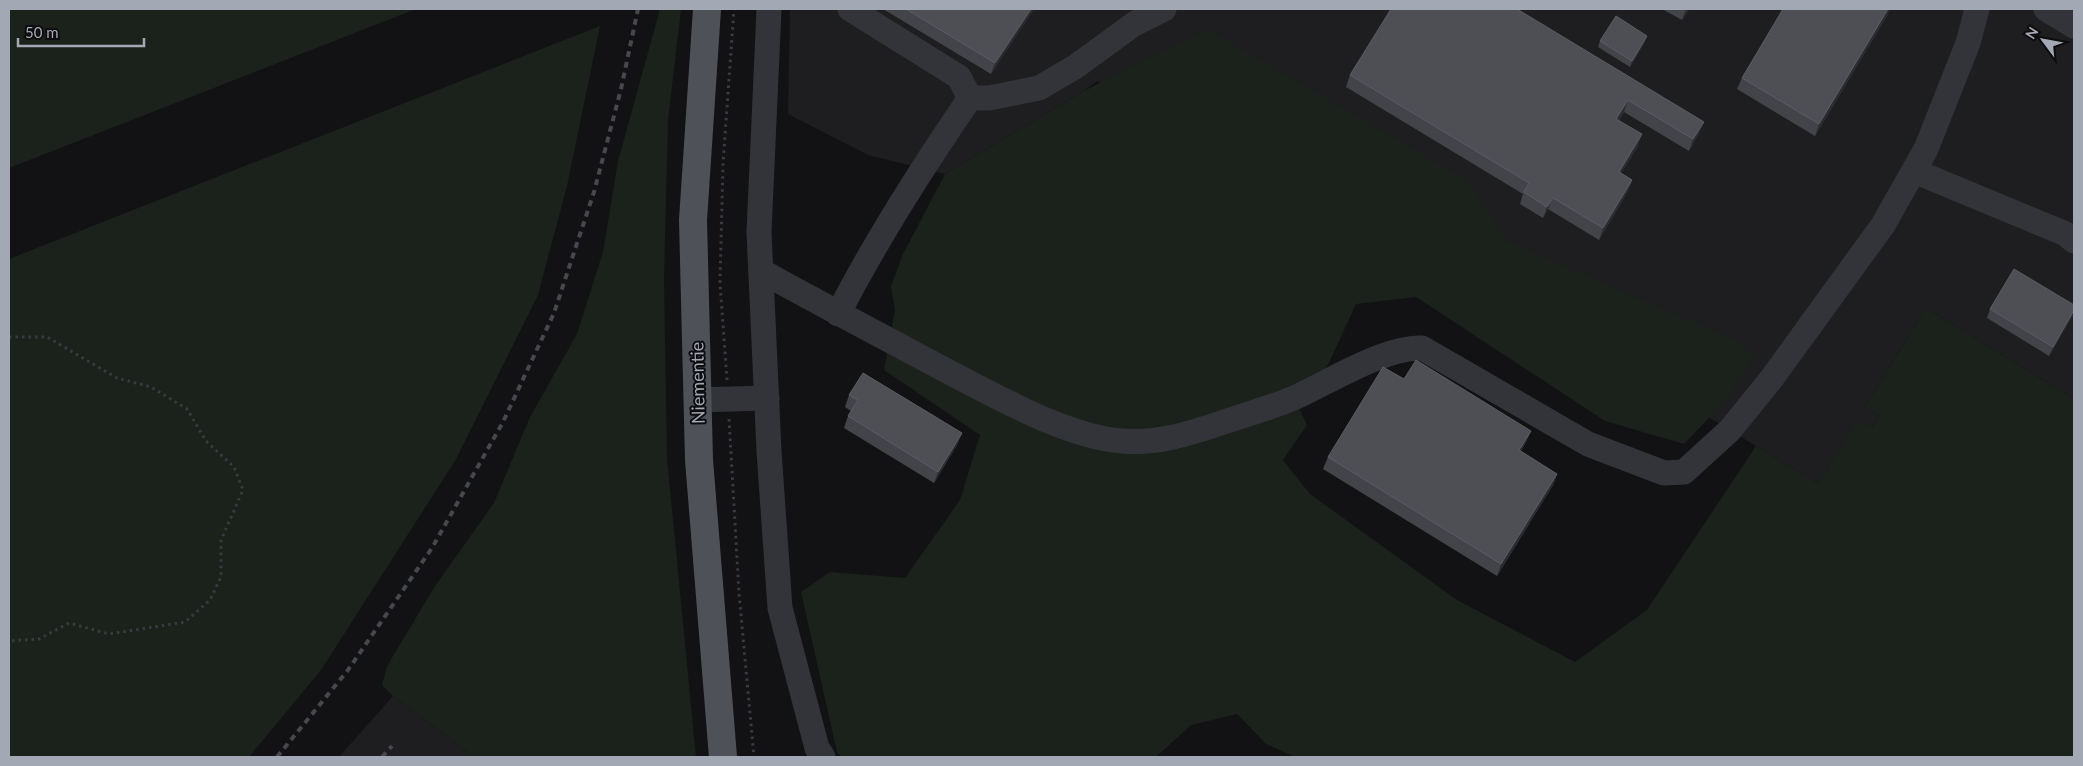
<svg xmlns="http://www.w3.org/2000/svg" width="2083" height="766" font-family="Lato,sans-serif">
  <rect width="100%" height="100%" fill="#121214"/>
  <g fill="#1e1e21">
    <polygon points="790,9 2074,9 2074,399 1926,308 1865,407 1879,416 1872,428 1858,420 1818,484 1638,374 1097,81 1084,91 945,174 868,155 788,114"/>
    <polygon points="393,696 474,757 339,757"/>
  </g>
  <g fill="#1a221b">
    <polygon points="9,9 416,9 9,168"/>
    <polygon points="660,9 681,9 668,120 664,280 667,458 696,757 474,757 393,696 382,685 387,666 435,586 494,503 530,417 577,334 603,252 618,161"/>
    <polygon points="600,26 567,186 538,295 455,461 321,670 249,757 9,757 9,259"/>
    <polygon points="1209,30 1466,180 1507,241 1738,341 1753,356 1729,397 1684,444 1605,421 1416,297 1356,304 1329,363 1299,408 1307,425 1283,460 1310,494 1457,600 1575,662 1647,610 1756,446 1818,484 1858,419 1872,428 1879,416 1865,407 1926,308 2074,399 2074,757 1295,757 1266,744 1237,714 1191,725 1156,757 841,757 837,752 801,592 830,572 905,578 960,500 980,435 884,370 895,310 891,286 903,254 945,174 1084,91 1147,58"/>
  </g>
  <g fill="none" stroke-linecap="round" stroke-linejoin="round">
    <g stroke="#393b40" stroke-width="3" stroke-dasharray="2.5 4" stroke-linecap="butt">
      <polyline points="9,337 47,337 117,378 151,387 187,409 206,441 234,467 243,490 221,540 221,577 210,600 185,622 109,634 69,623 39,639 9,641"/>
      <polyline points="727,380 720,283 723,164 734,9"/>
      <polyline points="729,419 739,593 754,757"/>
    </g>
    <g stroke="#333439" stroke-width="25">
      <polyline points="769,9 759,232 769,451 780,608 817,748 823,757"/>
      <polyline points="850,9 959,77 970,98"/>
      <polyline points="2046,9 2074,26"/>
      <polyline points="970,98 989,98 1039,88 1075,67 1134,24 1164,9"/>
      <polyline points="1914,171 2066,234 2074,241"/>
      <path d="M761,271C824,306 887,339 951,373C999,398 1068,437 1122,441C1157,444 1188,434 1221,423C1246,414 1272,408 1296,397C1331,381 1384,347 1422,348L1588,444L1664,473L1684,472L1730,430L1772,378L1883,225L1926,149L1968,43L1977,9"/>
      <path d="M838,314C877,238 922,168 970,98"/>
      <polyline points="697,400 767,398"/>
    </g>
    <polyline stroke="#4f5158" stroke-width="28" points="707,9 693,220 699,460 723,757"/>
    <g stroke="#46484e" stroke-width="4" stroke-dasharray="6 5" stroke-linecap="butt">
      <polyline points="277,757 348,670 432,548 503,422 554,313 594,192 621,89 638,9"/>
      <polyline points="382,757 392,746"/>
    </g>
  </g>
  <g fill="#434449">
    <polygon points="883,9 1033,9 991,74"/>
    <polygon points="1517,9 1699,133 1689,151 1624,112 1619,120 1638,146 1621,173 1632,180 1628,191 1599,240 1548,209 1543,218 1520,204 1523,194 1346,87 1350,75"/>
    <polygon points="1662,9 1689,9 1682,20"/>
    <polygon points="1888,14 1815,136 1737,89 1742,78"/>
    <polygon points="1600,41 1645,42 1630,67 1598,47"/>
    <polygon points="2074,305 2074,313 2073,315 2049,356 1987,318 1990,309"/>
    <polygon points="1404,379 1531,431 1526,442 1521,451 1557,474 1553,485 1497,576 1323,469 1328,457"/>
    <polygon points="849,395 962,433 957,445 934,483 844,428 848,416 851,411 845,407"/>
  </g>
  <g fill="#2b2c2f">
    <polygon points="1031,9 1033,9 1033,11 991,74 995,63"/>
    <polygon points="1686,9 1689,9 1682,20"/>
    <polygon points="1888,9 1890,9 1888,14 1815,136 1819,124"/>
    <polygon points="1647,36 1645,42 1630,67 1632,61"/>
    <polygon points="1628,100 1624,112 1612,131 1616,119"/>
    <polygon points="1704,122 1699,133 1689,151 1693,139"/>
    <polygon points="1642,134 1638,146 1615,183 1619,172"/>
    <polygon points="1632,180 1628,191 1599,240 1603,228"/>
    <polygon points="1553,198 1548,209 1543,218 1547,207"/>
    <polygon points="2074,310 2073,315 2049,356 2053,347"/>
    <polygon points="1531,431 1526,442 1514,462 1519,450"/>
    <polygon points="962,433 957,445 934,483 938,472"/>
    <polygon points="1557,474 1553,485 1497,576 1501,564"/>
  </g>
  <g fill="#4e4f55" stroke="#5b5d64">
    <polygon points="906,9 1031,9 995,63"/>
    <polygon points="1391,9 1517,9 1704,122 1693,139 1628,100 1616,119 1642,134 1619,172 1632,180 1603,228 1553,198 1547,207 1524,192 1529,183 1350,75"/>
    <polygon points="1783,9 1888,9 1819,124 1742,78"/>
    <polygon points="1616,16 1647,36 1632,61 1600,41"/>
    <polygon points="2014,269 2074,305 2074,310 2053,347 1990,309"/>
    <polygon points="1416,360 1531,431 1519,450 1557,474 1501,564 1328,457 1383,367 1404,379"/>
    <polygon points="863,373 962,433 938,472 848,416 858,400 849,395"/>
  </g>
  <g text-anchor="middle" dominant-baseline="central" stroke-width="4" stroke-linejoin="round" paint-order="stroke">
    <g font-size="18" fill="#a3a8b5" stroke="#0d0d0f">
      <text transform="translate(697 383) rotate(-91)">Niementie</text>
    </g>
  </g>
  <rect width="2083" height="766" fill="none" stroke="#a3a8b5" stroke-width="20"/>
  <g transform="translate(2043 40) rotate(302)" stroke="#0d0d0f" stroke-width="4" paint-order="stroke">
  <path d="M0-4L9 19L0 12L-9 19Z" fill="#a3a8b5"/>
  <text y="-8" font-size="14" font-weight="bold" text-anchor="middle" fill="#a3a8b5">N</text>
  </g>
  <path d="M18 38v8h126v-8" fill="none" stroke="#a3a8b5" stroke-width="2.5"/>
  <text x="25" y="38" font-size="15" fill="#a3a8b5" stroke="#0d0d0f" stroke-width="4" paint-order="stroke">50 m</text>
</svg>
